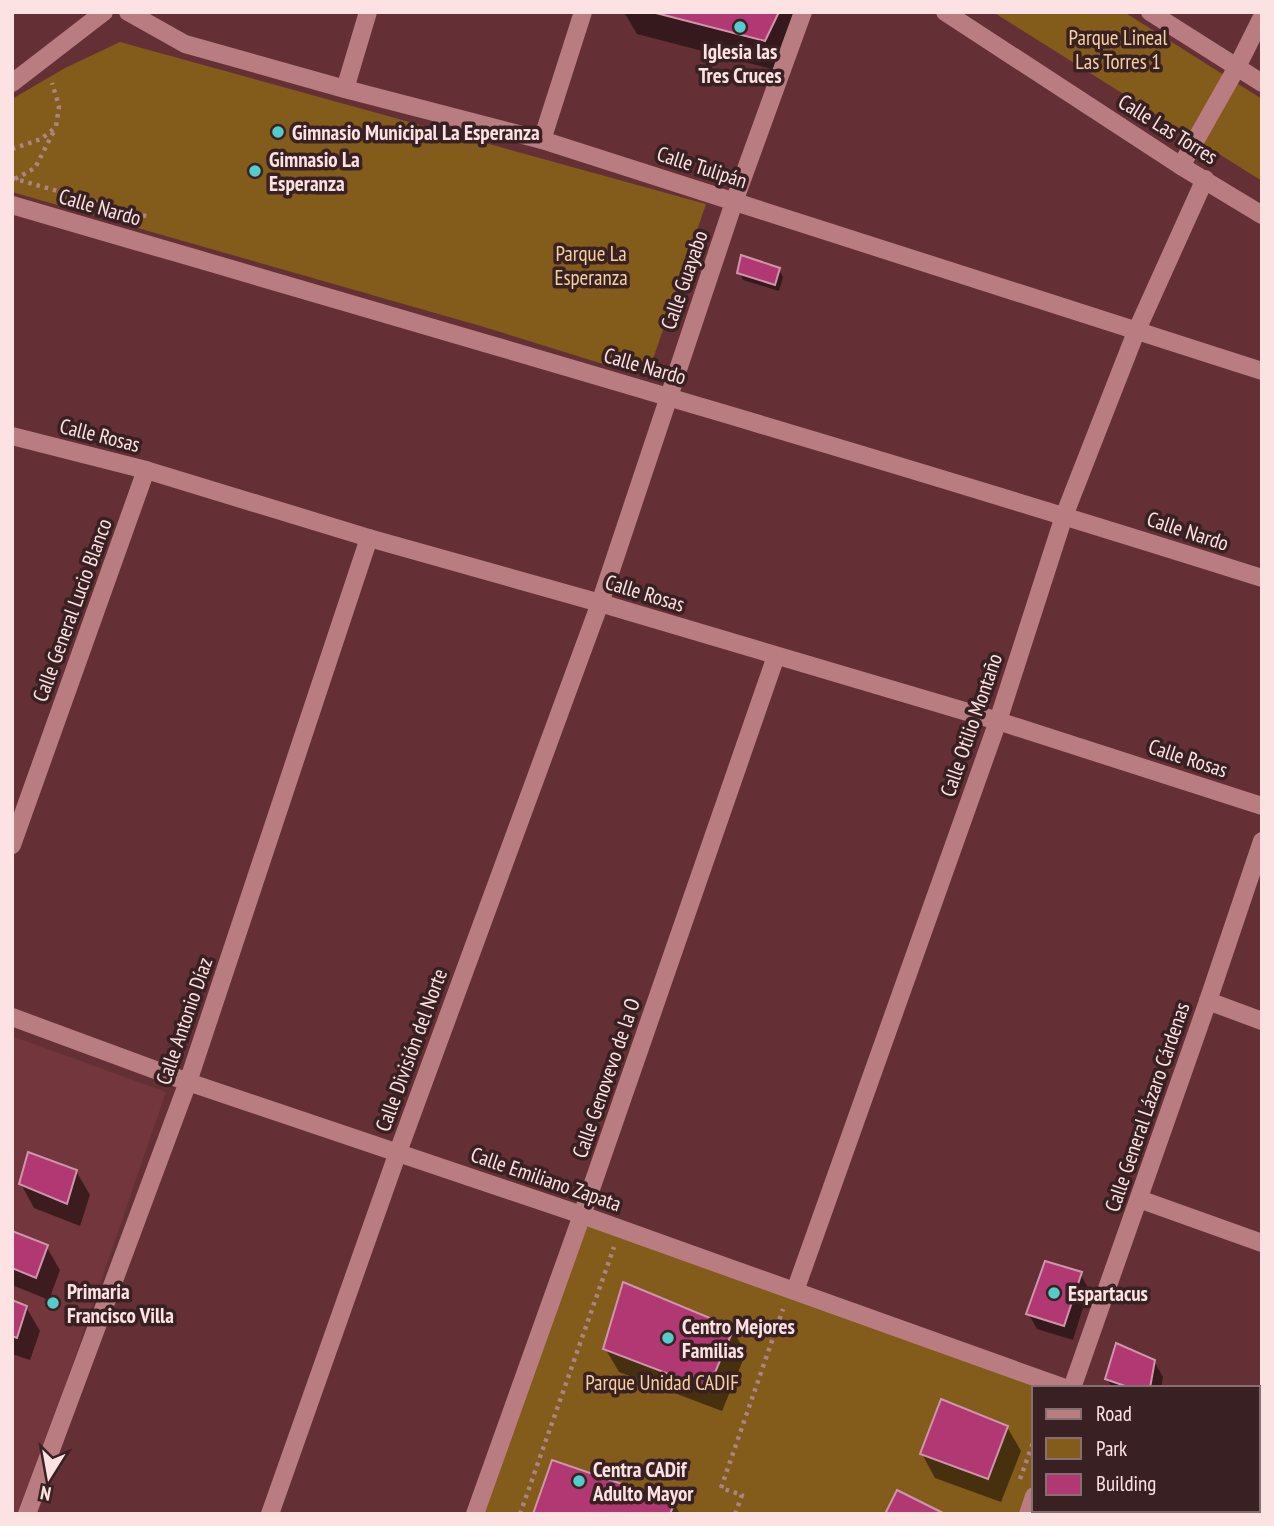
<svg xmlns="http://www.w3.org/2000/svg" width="1274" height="1526" font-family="'PT Sans Narrow',sans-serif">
  <rect width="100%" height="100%" fill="#643036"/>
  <polygon fill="#72363c" points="12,1036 166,1092 21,1514 12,1514"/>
  <g fill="#835b1b">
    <polygon points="993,12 1124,12 1262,99 1262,181"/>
    <polygon points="120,42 706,204 651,365 642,371 629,372 484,327 12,192 12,99 65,68"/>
    <polygon points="582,1215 1065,1388 1034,1388 1034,1496 1028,1514 475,1514"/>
  </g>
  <g fill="#0007">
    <polygon points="624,12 810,12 783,72 637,34"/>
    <polygon points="779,270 783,277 779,291 743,280 739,272"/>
    <polygon points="76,1171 90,1195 80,1226 34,1208 21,1184"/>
    <polygon points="12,1233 46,1246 60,1270 49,1300 12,1285"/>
    <polygon points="1080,1274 1089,1289 1073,1340 1037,1329 1028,1313"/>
    <polygon points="12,1302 26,1307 40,1331 30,1360 12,1354"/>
    <polygon points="732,1329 746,1353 722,1411 619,1372 605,1348"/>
    <polygon points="1154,1361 1163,1377 1161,1388 1112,1388 1107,1379"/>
    <polygon points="1007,1427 1021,1451 1001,1502 935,1478 922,1454"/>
    <polygon points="674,1503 680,1514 534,1514"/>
  </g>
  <g fill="#b13872" stroke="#cf95ab" stroke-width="2">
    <polygon points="652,12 779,12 765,41"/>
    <polygon points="741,255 780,268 775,285 737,273"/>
    <polygon points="28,1152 77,1170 67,1204 19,1184"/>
    <polygon points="12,1231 48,1245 36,1278 12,1268"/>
    <polygon points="1045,1261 1082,1272 1064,1326 1026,1314"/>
    <polygon points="623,1282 734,1328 708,1389 603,1349"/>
    <polygon points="12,1300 27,1306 17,1338 12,1336"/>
    <polygon points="1116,1343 1155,1360 1150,1388 1131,1388 1105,1379"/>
    <polygon points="941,1399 1008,1426 988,1479 920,1454"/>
    <polygon points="552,1460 675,1502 670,1514 533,1514"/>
    <polygon points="897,1490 945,1514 885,1514"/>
  </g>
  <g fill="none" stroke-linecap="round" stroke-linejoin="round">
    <g stroke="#ac8487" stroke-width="4.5" stroke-dasharray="3.5 5" stroke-linecap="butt">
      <polyline points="12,149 41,139 56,127 59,106 52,83"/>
      <polyline points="12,178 149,217"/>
      <polyline points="15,179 35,168 54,131"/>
      <polyline points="1020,1479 1034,1440"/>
      <polyline points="520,1514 614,1247"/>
      <polyline points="735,1514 742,1495 721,1488 783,1309"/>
    </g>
    <g stroke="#b97d81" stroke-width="18">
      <polyline points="128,12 185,44 345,89 542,140 1262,371"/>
      <polyline points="945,12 1181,166 1262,215"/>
      <polyline points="1150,12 1262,83"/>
      <polyline points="12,83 104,12"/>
      <polyline points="345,89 368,12"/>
      <polyline points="542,140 583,12"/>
      <polyline points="1181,166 1237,67 1262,17"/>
      <path d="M12,205C430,327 847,447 1262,578"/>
      <polyline points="12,436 146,470 369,538 600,603 998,721 1262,806"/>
      <polyline points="12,845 146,470"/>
      <polyline points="1208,1001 1262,1021"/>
      <polyline points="12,1017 188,1082 582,1215 1065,1388"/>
      <polyline points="1139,1199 1262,1243"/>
      <polyline points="795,1291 998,721 1064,516 1136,332 1205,179"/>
      <polyline points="1072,1388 1208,1001 1262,841"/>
      <polyline points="1258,1459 1262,1461"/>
      <polyline points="27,1514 188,1082 369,538"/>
      <polyline points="270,1514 398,1152 600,603 734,202 803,12"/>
      <polyline points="475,1514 582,1215 776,656"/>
      <polyline points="1028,1514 1034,1496"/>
    </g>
  </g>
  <g fill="#52cdcc" stroke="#392123" stroke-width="2.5">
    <circle cx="740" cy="27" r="7"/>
    <circle cx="278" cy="132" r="7"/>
    <circle cx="255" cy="171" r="7"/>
    <circle cx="1054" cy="1293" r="7"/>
    <circle cx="53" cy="1303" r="7"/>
    <circle cx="668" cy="1338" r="7"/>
    <circle cx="579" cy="1481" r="7"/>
  </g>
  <g text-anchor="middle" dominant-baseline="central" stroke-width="7" stroke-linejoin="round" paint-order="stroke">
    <g font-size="21" fill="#f7d19e" stroke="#392123">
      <text x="1118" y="37">Parque Lineal<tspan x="1118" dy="24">Las Torres 1</tspan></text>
      <text x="591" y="253">Parque La<tspan x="591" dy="24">Esperanza</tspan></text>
      <text x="662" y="1382">Parque Unidad CADIF</text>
    </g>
    <g font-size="21" font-weight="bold" fill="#fde2e3" stroke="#392123" text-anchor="start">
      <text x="740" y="51" text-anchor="middle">Iglesia las<tspan x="740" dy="24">Tres Cruces</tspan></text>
      <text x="292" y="132">Gimnasio Municipal La Esperanza</text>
      <text x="269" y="159">Gimnasio La<tspan x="269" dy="24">Esperanza</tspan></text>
      <text x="67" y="1291">Primaria<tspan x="67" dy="24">Francisco Villa</tspan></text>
      <text x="1068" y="1293">Espartacus</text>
      <text x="682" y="1326">Centro Mejores<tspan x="682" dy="24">Familias</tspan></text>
      <text x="593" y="1469">Centra CADif<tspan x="593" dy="24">Adulto Mayor</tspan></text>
    </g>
    <g font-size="21" fill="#fde2e3" stroke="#392123">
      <text transform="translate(1168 129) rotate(32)">Calle Las Torres</text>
      <text transform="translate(702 167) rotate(18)">Calle Tulipán</text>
      <text transform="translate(100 207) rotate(16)">Calle Nardo</text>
      <text transform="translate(684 280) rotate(-71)">Calle Guayabo</text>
      <text transform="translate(645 366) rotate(16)">Calle Nardo</text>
      <text transform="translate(100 435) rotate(14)">Calle Rosas</text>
      <text transform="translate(1188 531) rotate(18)">Calle Nardo</text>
      <text transform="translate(645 593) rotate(17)">Calle Rosas</text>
      <text transform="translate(72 610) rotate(-70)">Calle General Lucio Blanco</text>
      <text transform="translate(971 725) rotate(-71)">Calle Otilio Montaño</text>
      <text transform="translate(1188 758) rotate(18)">Calle Rosas</text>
      <text transform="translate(184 1021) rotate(-71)">Calle Antonio Díaz</text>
      <text transform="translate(411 1050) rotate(-70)">Calle División del Norte</text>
      <text transform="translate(606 1078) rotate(-71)">Calle Genovevo de la O</text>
      <text transform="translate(1147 1107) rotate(-71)">Calle General Lázaro Cárdenas</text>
      <text transform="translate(546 1179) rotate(19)">Calle Emiliano Zapata</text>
    </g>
  </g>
  <rect width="1274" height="1526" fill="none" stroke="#fde2e3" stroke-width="28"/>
  <rect x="1032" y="1386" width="228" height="126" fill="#392123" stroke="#876e70" stroke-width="2"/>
  <rect x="1046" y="1409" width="35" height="10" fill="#b97d81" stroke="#876e70" stroke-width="2"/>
  <text x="1096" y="1421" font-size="21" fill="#fde2e3">Road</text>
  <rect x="1046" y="1438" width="35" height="21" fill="#835b1b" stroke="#876e70" stroke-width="2"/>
  <text x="1096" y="1456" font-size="21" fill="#fde2e3">Park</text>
  <rect x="1046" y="1474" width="35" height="21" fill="#b13872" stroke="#876e70" stroke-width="2"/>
  <text x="1096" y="1491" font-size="21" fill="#fde2e3">Building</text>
  <g transform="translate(49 1477) rotate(191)" stroke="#392123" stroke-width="5" paint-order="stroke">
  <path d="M0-5L12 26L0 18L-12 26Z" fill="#fde2e3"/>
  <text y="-10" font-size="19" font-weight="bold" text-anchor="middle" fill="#fde2e3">N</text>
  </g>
</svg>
